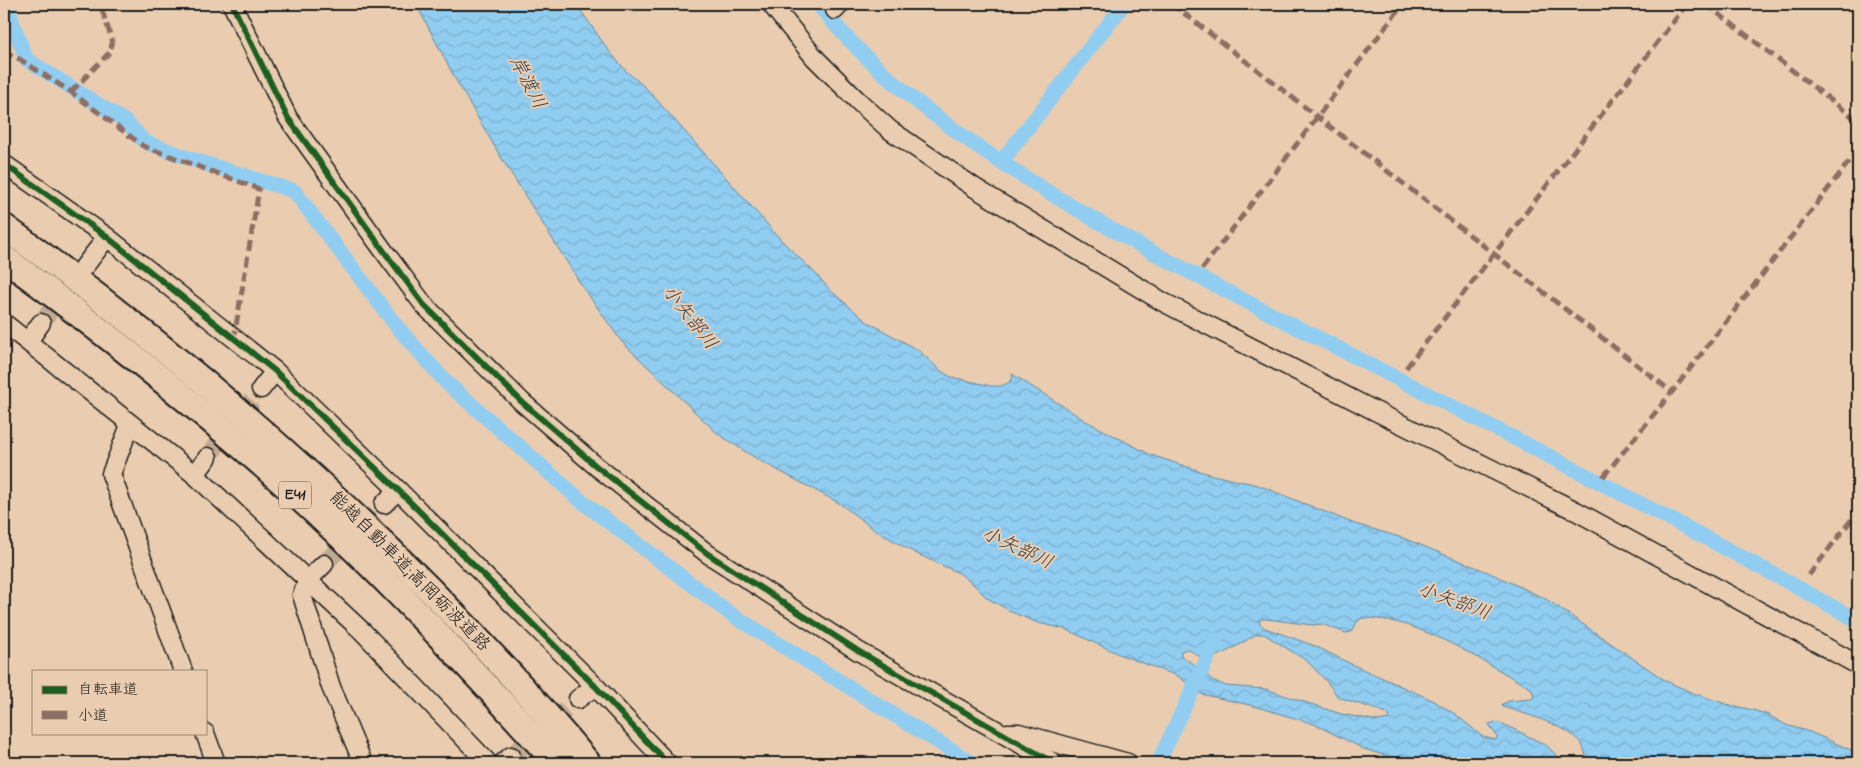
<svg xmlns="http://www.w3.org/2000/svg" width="1862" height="767" font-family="'Indie Flower','Klee One',sans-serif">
  <defs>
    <pattern id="water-waves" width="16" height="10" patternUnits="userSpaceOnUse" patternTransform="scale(1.25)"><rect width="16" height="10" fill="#90cdf1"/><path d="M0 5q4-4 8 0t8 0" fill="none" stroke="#7cafce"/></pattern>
  </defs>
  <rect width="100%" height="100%" fill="#eacdb0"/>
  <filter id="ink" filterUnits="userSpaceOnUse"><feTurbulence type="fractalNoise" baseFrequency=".02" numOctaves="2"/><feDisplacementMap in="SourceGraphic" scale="10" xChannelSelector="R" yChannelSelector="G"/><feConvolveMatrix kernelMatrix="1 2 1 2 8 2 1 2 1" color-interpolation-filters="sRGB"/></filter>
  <g filter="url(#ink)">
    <path fill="url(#water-waves)" stroke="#62869c" fill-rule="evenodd" d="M416,4H576L609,51L627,72L647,89L782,241L816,274L830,290L866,321L918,350L941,371L951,377L991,386H1001L1008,383L1013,378L1012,374L1086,421L1151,455L1212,475L1258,485L1355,524L1403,538L1490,573L1546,599L1666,681L1693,693L1726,704L1753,710L1768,715L1786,725L1810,732L1858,753V763H1586C1587,754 1583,744 1576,738C1561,724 1523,713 1503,707L1502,704L1509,701L1531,699L1534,697L1532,689C1483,662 1419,617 1362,618L1357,622L1351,632L1346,633L1322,624L1312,625L1266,619H1262L1259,621L1260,624L1265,628L1315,646L1351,664L1432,700L1455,714L1483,737L1496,740L1497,737L1489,724L1496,722L1503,724L1546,745L1564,763H1409L1364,749L1314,724L1254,706L1201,694L1178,676L1121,655L1065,629L1038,623L1014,613L987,598L973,584L959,573L915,553L875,530L839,503L757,459L718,434L622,342L582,286L499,154L457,82ZM1257,634H1264L1307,661L1328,683L1338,697L1387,713L1389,716V719L1378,721L1341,714L1265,689L1226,686L1212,680L1199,668L1181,656V651L1187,649C1193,651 1198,657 1204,658C1220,659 1244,641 1257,634Z"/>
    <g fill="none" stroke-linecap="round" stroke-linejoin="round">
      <g stroke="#90cdf1" stroke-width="15">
        <polyline points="6,4 26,59 126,122 145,142 194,160 294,191 398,328 446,382 580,500 732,615 972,763"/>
        <path d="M818,4C871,71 936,119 1007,166C1110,233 1219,288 1328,343C1505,434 1684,523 1858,621"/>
        <polyline points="1001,162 1124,4"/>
        <polyline points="1158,763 1216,640"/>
      </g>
      <g stroke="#c1aa92" stroke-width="18" stroke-dasharray="18 9" stroke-linecap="butt">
        <polyline points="41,323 65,291"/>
        <polyline points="208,457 261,389"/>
        <polyline points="324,564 384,504"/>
        <polyline points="511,756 578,699"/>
      </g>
      <defs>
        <g id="minor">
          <polyline points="232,4 288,118 386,254 424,305 522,402 596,466 708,554 858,651 1054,763"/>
          <polyline points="771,4 815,58 857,100 890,130 975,188 1163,302 1379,413 1576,511 1858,665"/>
          <polyline points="835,10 840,4"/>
          <polyline points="4,164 107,237 275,371 398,490 595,686 667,763"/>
          <polyline points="84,267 107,237"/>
          <polyline points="4,323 195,475 363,632 488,763"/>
          <polyline points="28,341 41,323"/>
          <polyline points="261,389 275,371"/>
          <polyline points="130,425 111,474 183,671"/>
          <polyline points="195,475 208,457"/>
          <polyline points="384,504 398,490"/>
          <polyline points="324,564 308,580 302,595 331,687 363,763"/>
          <polyline points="578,699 595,686"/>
          <polyline points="205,733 216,763"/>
          <polyline points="1007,733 1019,733 1128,763"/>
          <polyline points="503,763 511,756"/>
        </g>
        <g id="highway">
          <path d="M4,227C219,382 417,560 588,763"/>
          <path d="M4,258C118,342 230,431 333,529C411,603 484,683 557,763"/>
        </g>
      </defs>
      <use href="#minor" stroke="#1c1c1c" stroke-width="21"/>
      <use href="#highway" stroke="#1c1c1c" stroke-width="29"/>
      <use href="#minor" stroke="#eacdb0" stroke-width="18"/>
      <use href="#highway" stroke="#eacdb0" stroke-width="25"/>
      <g stroke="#8d6e63" stroke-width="5" stroke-dasharray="10 5" stroke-linecap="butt">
        <polyline points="1172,4 1672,392"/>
        <polyline points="1706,4 1858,121"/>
        <polyline points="4,51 21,60 71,92 143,146 259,189 234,338"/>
        <polyline points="71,92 111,51 112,40 100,4"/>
        <polyline points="1202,269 1403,4"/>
        <polyline points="1406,368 1687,4"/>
        <polyline points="1603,477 1672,392 1858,150"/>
        <polyline points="1809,575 1858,511"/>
      </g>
      <defs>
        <g id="cycleway">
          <polyline points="232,4 288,118 386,254 424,305 522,402 596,466 708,554 858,651 1054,763"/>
          <polyline points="4,164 107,237 275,371 398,490 595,686 667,763"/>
        </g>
      </defs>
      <use href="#cycleway" stroke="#eacdb0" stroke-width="9"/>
      <use href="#cycleway" stroke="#1b5e20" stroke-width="6"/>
    </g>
  </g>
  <g text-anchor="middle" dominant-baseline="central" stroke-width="4" stroke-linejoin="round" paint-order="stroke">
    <rect fill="#eacdb0" stroke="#5a5148" stroke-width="1" x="279" y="481.5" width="32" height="27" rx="4"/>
    <g font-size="16" font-weight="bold" fill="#1c1c1c">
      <text x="295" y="495">E41</text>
    </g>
    <g font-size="18" fill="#1c1c1c" stroke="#eacdb0">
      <text transform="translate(409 572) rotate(45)">能越自動車道;高岡砺波道路</text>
    </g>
    <g font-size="19" font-style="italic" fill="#333f47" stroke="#eacdb0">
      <text transform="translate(527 83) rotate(63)">岸渡川</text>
      <text transform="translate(689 318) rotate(52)">小矢部川</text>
      <text transform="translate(1017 549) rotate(25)">小矢部川</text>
      <text transform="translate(1454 602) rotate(20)">小矢部川</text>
    </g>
  </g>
  <rect width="1862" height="767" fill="none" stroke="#eacdb0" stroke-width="20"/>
  <rect x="10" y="10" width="1842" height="747" fill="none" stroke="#1c1c1c" stroke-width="2" filter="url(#ink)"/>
  <rect x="32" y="670" width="175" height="65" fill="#eacdb0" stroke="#988675"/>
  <rect x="42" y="686" width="25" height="8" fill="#1b5e20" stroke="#988675"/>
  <text x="78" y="694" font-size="15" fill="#1c1c1c">自転車道</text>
  <rect x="42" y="711" width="25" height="8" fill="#8d6e63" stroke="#988675"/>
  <text x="78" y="720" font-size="15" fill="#1c1c1c">小道</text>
</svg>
